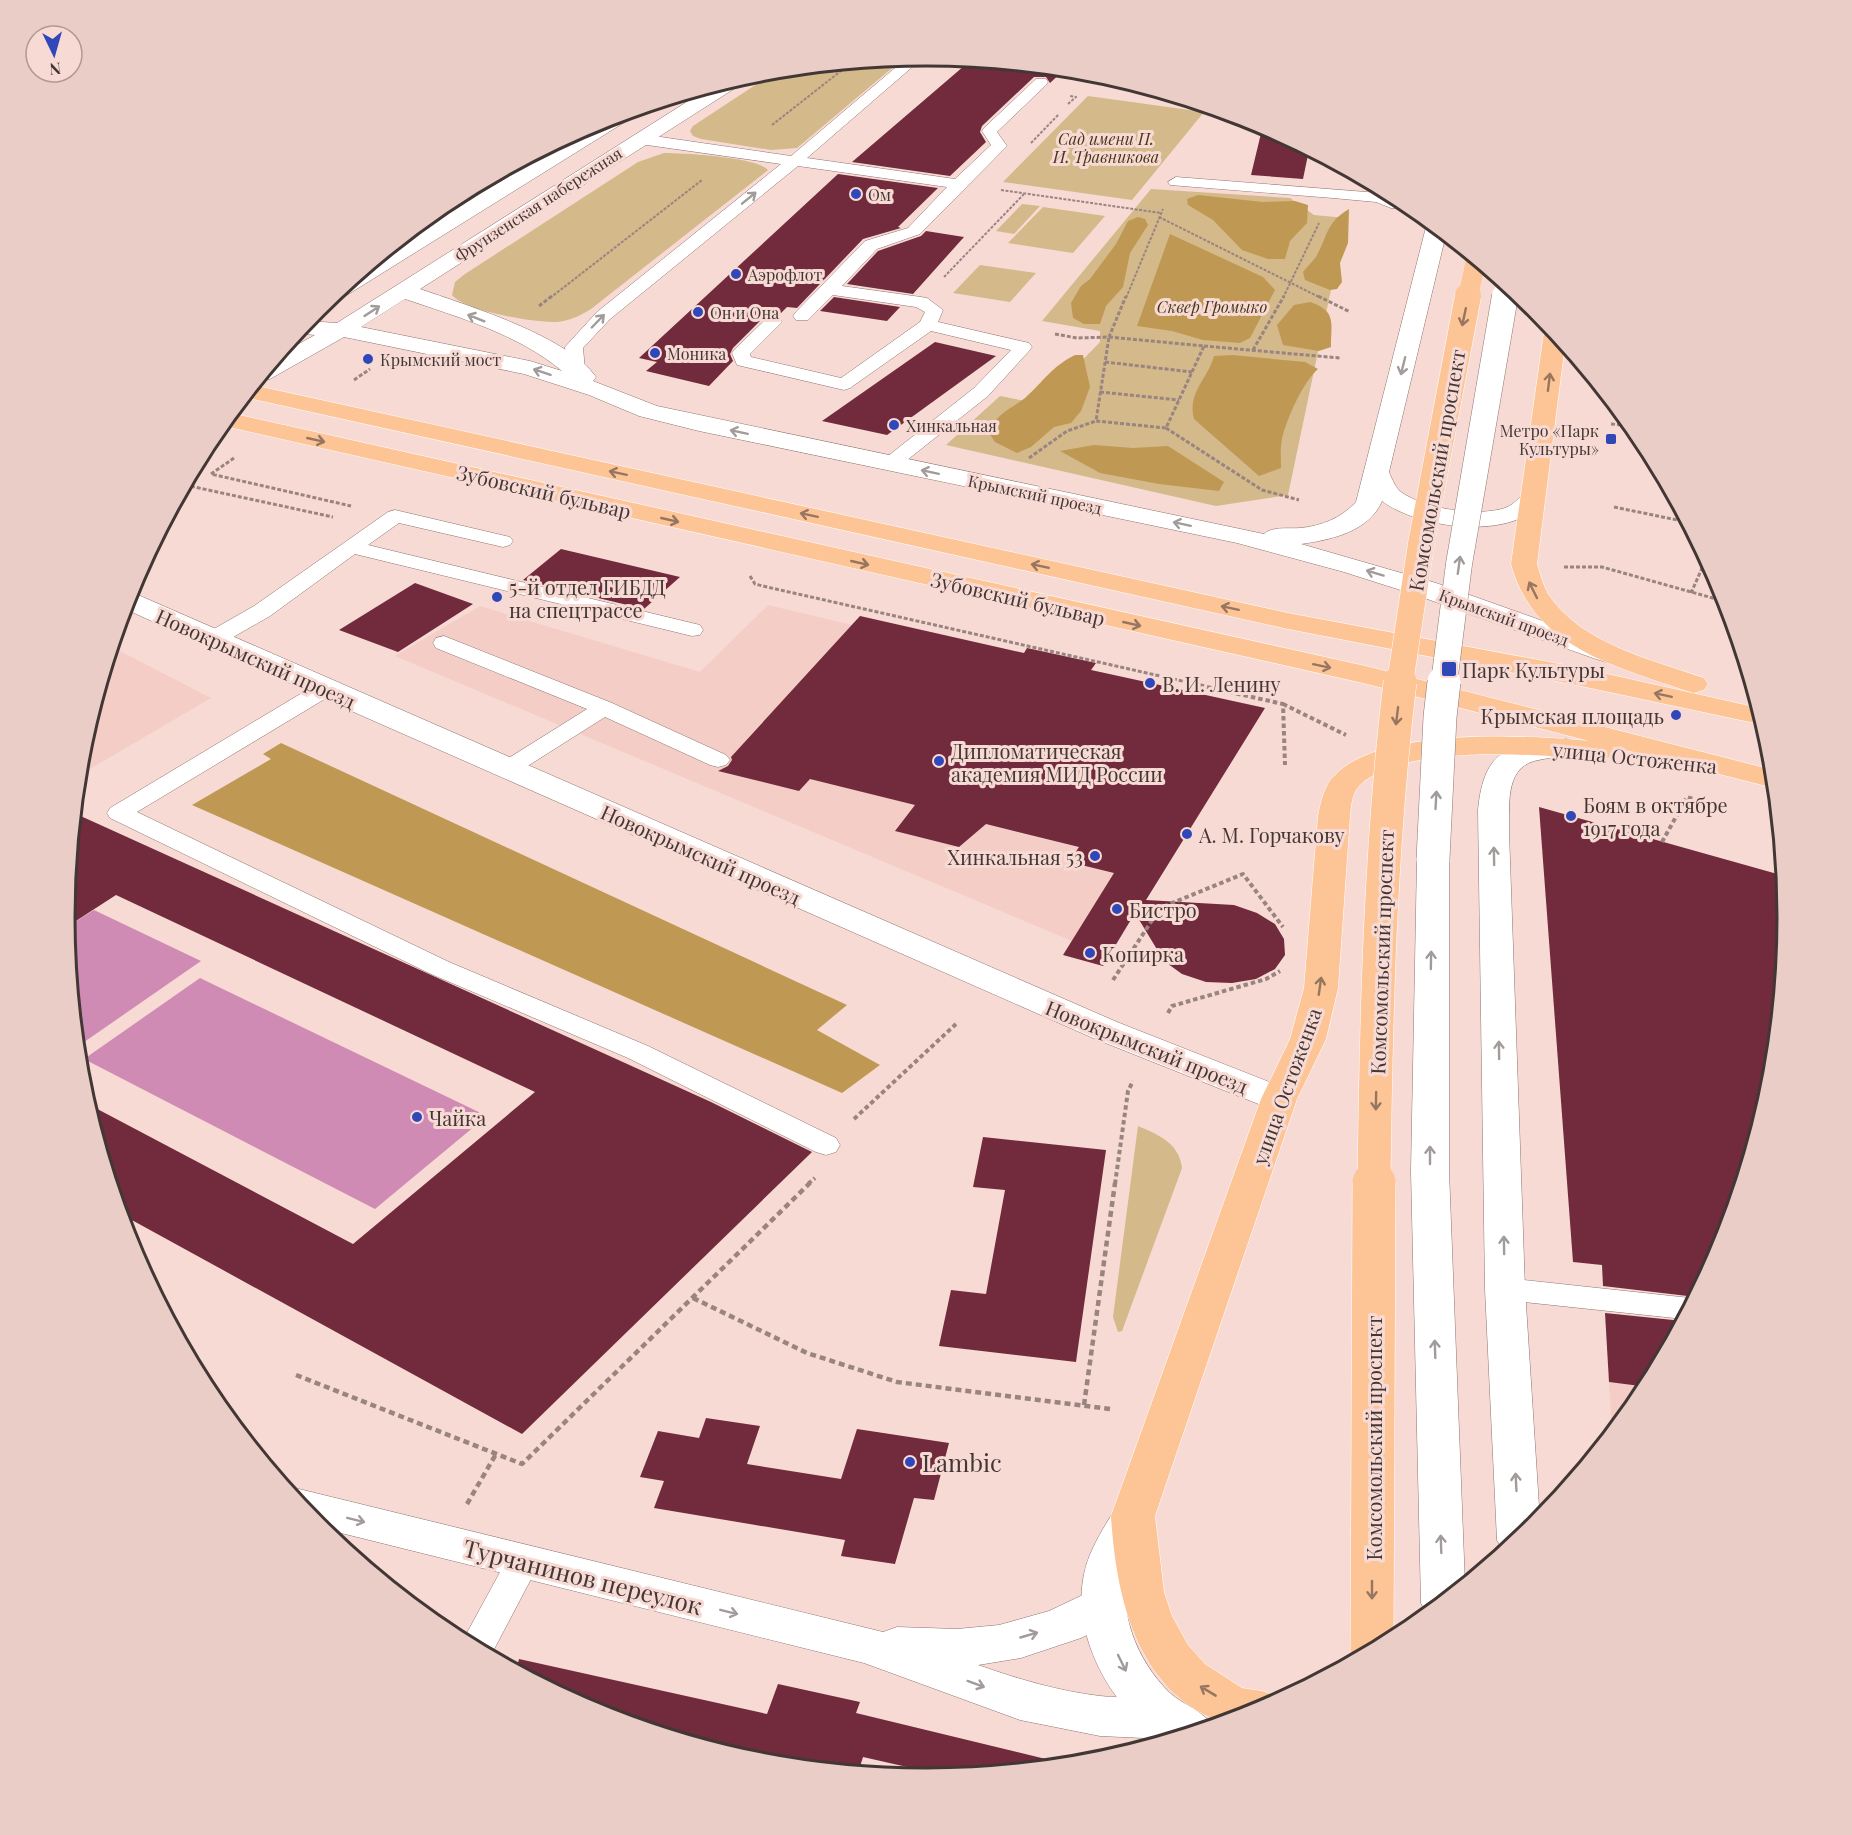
<svg xmlns="http://www.w3.org/2000/svg" width="1852" height="1835" font-family="'Playfair Display',serif">
  <rect width="100%" height="100%" fill="#f8dad4"/>
  <g fill="#f3cdc6">
    <polygon points="768,605 852,625 860,616 1024,653 1027,648 1096,663 1092,670 1265,708 1156,884 1129,923 1089,913 1072,941 395,656 480,606 700,672"/>
    <polygon points="112,647 211,698 78,776 81,749"/>
    <polygon points="1609,1382 1648,1387 1612,1434"/>
  </g>
  <g fill="#d4b98a">
    <polygon points="904,58 797,148 771,150 701,139 693,136 690,131 693,126 778,70"/>
    <polygon points="1088,96 1204,112 1132,200 1003,182"/>
    <path d="M664,153C684,153 756,157 768,170L591,309C580,316 569,321 556,322C536,323 464,311 452,295L455,282L465,274L638,162Z"/>
    <polygon points="1151,189 1290,198 1314,215 1346,218 1288,495 1216,506 946,445 1000,396 1040,404 1100,342 1100,331 1042,321"/>
    <polygon points="1022,204 1040,206 1014,234 996,231"/>
    <polygon points="1043,207 1105,216 1073,253 1008,243"/>
    <polygon points="980,265 1036,273 1010,302 953,293"/>
    <path d="M1138,1126C1159,1135 1179,1143 1182,1168L1122,1331L1118,1332L1113,1317Z"/>
  </g>
  <g fill="#bf9953">
    <polygon points="1198,195 1263,202 1295,201 1308,205 1307,223 1290,241 1285,259 1268,259 1242,250 1213,220 1188,205 1187,199"/>
    <path d="M1349,209L1348,243L1340,263L1342,282L1337,289L1330,290L1305,280L1303,272C1307,267 1312,262 1316,257C1327,238 1326,222 1349,209Z"/>
    <polygon points="1138,217 1145,219 1148,225 1130,253 1123,287 1106,306 1100,324 1084,324 1073,318 1071,303 1081,286 1090,279 1116,244 1128,221"/>
    <polygon points="1170,234 1263,277 1275,290 1250,338 1240,343 1203,340 1172,331 1137,326"/>
    <path d="M1310,302C1337,311 1331,323 1331,347L1319,351L1283,345L1277,325L1294,305Z"/>
    <path d="M1075,355H1083L1090,387L1081,411L1071,423L1054,427L1031,447L1017,453L995,442L989,433C995,414 1011,409 1025,398C1044,381 1051,367 1075,355Z"/>
    <path d="M1232,355L1305,362L1318,369C1303,382 1286,420 1282,439C1280,448 1281,458 1281,468L1259,476L1194,419C1187,392 1208,379 1214,356Z"/>
    <polygon points="1094,445 1133,448 1168,446 1224,482 1219,491 1159,484 1100,473 1060,451"/>
    <polygon points="281,743 847,1005 817,1030 880,1065 842,1093 192,805 271,759 263,754"/>
  </g>
  <g fill="#d08bb5">
    <polygon points="94,910 201,961 77,1047 65,928"/>
    <polygon points="200,978 487,1116 375,1209 84,1059"/>
  </g>
  <g fill="#712b3d">
    <polygon points="971,60 1065,69 1050,83 1046,77 1034,77 982,126 980,132 986,142 950,176 852,162"/>
    <polygon points="1263,125 1309,150 1303,179 1251,175"/>
    <polygon points="838,174 938,188 898,227 901,228 863,239 797,308 787,307 778,316 765,316 733,348 730,354 733,361 709,386 646,371 657,362 639,358"/>
    <polygon points="926,231 964,237 913,294 847,284 878,251 921,236"/>
    <polygon points="834,297 900,307 887,321 820,311"/>
    <polygon points="935,342 996,356 887,435 822,421"/>
    <polygon points="561,549 680,577 644,609 523,580"/>
    <polygon points="415,583 473,604 398,652 339,630"/>
    <polygon points="860,616 1024,653 1027,648 1096,663 1091,670 1265,708 1146,900 1234,905 1257,913 1275,924 1284,939 1285,955 1275,969 1256,979 1232,983 1206,982 1182,974 1164,961 1135,913 1103,966 1063,955 1114,873 1069,862 1079,847 986,824 959,847 895,831 915,805 810,779 799,791 718,771 728,766 732,760 731,757"/>
    <polygon points="1539,807 1784,876 1788,918 1771,1086 1722,1248 1696,1297 1603,1286 1602,1265 1573,1262"/>
    <polygon points="74,813 711,1102 812,1152 522,1434 119,1213 86,1103 353,1244 535,1092 116,895 65,928 64,917"/>
    <polygon points="983,1137 1106,1150 1076,1362 939,1346 951,1290 986,1294 1005,1190 973,1187"/>
    <polygon points="1605,1313 1683,1321 1648,1387 1609,1382"/>
    <polygon points="706,1418 760,1426 747,1464 841,1479 857,1429 949,1443 934,1500 914,1498 895,1564 841,1556 845,1540 654,1508 664,1481 640,1477 658,1431 699,1438"/>
    <polygon points="519,1659 767,1714 778,1684 860,1702 856,1713 1054,1761 1053,1767 951,1777 863,1757 858,1773 758,1763 596,1714 516,1671"/>
  </g>
  <g fill="none" stroke-linecap="round" stroke-linejoin="round">
    <defs>
      <g id="lane">
        <polygon points="925,56 807,158 955,179 991,145 982,131 984,128 1036,79 1046,79 1048,82 1046,85 997,132 1007,146 1004,149 920,234 877,249 842,286 921,297 927,298 943,310 938,322 1029,343 1032,347 1029,351 988,396 897,468 883,468 880,464 883,460 974,388 1011,350 931,331 850,388 844,390 737,365 732,353 735,349 767,318 779,318 782,322 750,354 751,357 841,378 920,322 925,312 916,307 833,295 808,320 796,320 793,316 796,312 865,241 908,228 947,187 798,166 609,320 583,348 585,370 582,374 570,374 567,370 565,347 597,312 781,164 640,144 635,142 632,139 635,136 640,134 791,156 908,57"/>
        <polygon points="1176,177 1379,193 1402,199 1415,209 1391,208 1376,202 1333,198 1170,185 1168,182"/>
        <polygon points="395,510 510,537 513,541 510,545 503,547 399,523 368,545 700,625 703,630 700,635 692,636 355,554 270,616 221,644 213,646 205,644 202,639 205,634 254,606 388,512"/>
        <polygon points="444,636 612,703 726,755 730,760 726,765 718,767 710,765 605,717 515,774 507,776 499,774 495,769 499,764 587,709 436,648 433,643 436,638"/>
        <polygon points="325,682 333,684 336,689 333,694 137,812 449,962 648,1046 836,1138 840,1145 836,1152 826,1155 816,1152 628,1058 431,974 110,818 107,813 110,808 317,684"/>
        <polygon points="1505,1278 1690,1298 1695,1299 1684,1319 1505,1300 1494,1297 1490,1289 1494,1281"/>
        <polygon points="523,1548 535,1552 540,1562 490,1657 462,1642 511,1552"/>
      </g>
      <path id="street" d="M299,1489L883,1632L897,1627L957,1629L999,1625L1049,1611L1089,1592L1106,1581L1122,1576L1138,1581L1144,1594L1138,1607L1121,1618L1081,1638L1021,1658L978,1665C1018,1679 1058,1691 1100,1696C1128,1699 1156,1695 1183,1705L1189,1719L1183,1733L1166,1739L1100,1736L1020,1720L864,1663L317,1527L288,1493Z"/>
      <g id="secondary">
        <path d="M743,76L745,79L743,83L420,289C466,305 568,336 596,377L593,381L657,406L1264,534C1272,526 1289,529 1300,528C1322,526 1341,518 1356,502L1426,227L1431,222L1446,234L1389,472C1392,479 1395,487 1401,492C1424,509 1478,517 1505,508C1522,501 1520,488 1541,494L1545,499C1515,542 1419,529 1382,501C1369,532 1330,540 1301,544L1436,583L1616,647L1620,653L1616,659L1606,662L1596,659L1416,595L1344,572L1237,543L699,431L639,416L589,395L524,374L344,337L270,379L257,380L277,356L315,335L296,333L306,321L337,323L712,86ZM405,299C458,317 518,334 562,371L530,361L361,327Z"/>
        <polygon points="637,109 639,111 636,115 347,295 332,295 382,254 602,119"/>
        <polygon points="129,591 1117,1022 1292,1091 1297,1099 1292,1107 1279,1111 1266,1107 1093,1038 315,695 123,608"/>
        <path d="M1566,739L1577,742L1581,748L1577,754C1563,758 1548,757 1534,761C1504,770 1510,807 1509,832L1525,1289L1540,1522L1504,1553L1497,1540L1485,1289L1478,810C1484,747 1510,744 1566,739Z"/>
        <polygon points="1433,849 1444,852 1449,859 1449,1171 1465,1585 1427,1616 1421,1603 1411,1171 1417,859 1422,852"/>
        <path d="M1133,1499L1148,1504L1155,1516C1147,1531 1137,1546 1131,1562C1115,1608 1136,1660 1170,1693C1183,1705 1205,1711 1213,1727L1165,1741C1112,1711 1071,1636 1084,1574C1089,1549 1105,1526 1118,1504Z"/>
      </g>
      <g id="primary">
        <path d="M1551,326L1565,344L1537,564C1540,574 1543,585 1548,594C1581,644 1652,660 1704,678L1708,684L1704,690L1694,693L1684,690C1612,665 1533,646 1511,564L1544,332Z"/>
        <polygon points="253,385 1288,613 1576,667 1759,708 1764,725 1576,685 1288,629 244,397"/>
        <path d="M230,413L1370,667L1773,770L1774,788L1613,747L1616,751L1612,757L1601,760C1542,755 1403,742 1359,786C1352,793 1351,806 1350,816L1338,988L1326,1039L1297,1099L1155,1516L1164,1592L1172,1616L1188,1645L1205,1664L1242,1688L1262,1691L1279,1697L1280,1701L1256,1714L1224,1723C1137,1693 1116,1598 1111,1516L1261,1099L1290,1039L1304,988L1318,816C1321,801 1324,785 1336,774C1383,727 1526,735 1589,741L1367,684L220,425Z"/>
      </g>
    </defs>
    <use href="#lane" stroke="#8e746f" stroke-width="1"/>
    <use href="#street" stroke="#8e746f" stroke-width="1"/>
    <use href="#secondary" stroke="#8e746f" stroke-width="1"/>
    <use href="#primary" stroke="#fff" stroke-width="1"/>
    <g stroke="#998480" stroke-width="2" stroke-dasharray="3 1.5" stroke-linecap="butt">
      <polyline points="1087,71 1096,73"/>
      <polyline points="1068,104 1076,97 1070,96"/>
      <polyline points="772,125 851,63"/>
      <polyline points="1031,143 1059,114"/>
      <polyline points="1001,190 1161,213"/>
      <polyline points="1159,217 1321,298"/>
      <polyline points="944,277 1024,194"/>
      <polyline points="550,298 702,180"/>
      <polyline points="1126,298 1163,209"/>
      <polyline points="1283,298 1319,223"/>
    </g>
    <g stroke="#998480" stroke-width="3" stroke-dasharray="4 2" stroke-linecap="butt">
      <polyline points="1318,296 1350,312"/>
      <polyline points="539,306 552,296"/>
      <polyline points="1055,334 1077,338 1109,337 1126,296"/>
      <polygon points="1109,337 1204,346 1166,428 1096,421"/>
      <polyline points="1204,346 1340,358"/>
      <polyline points="1253,350 1284,296"/>
      <polyline points="1105,362 1192,372"/>
      <polyline points="354,380 370,369"/>
      <polyline points="1100,392 1179,400"/>
      <polyline points="1611,424 1632,426"/>
      <polyline points="1166,428 1262,490 1299,500"/>
      <polyline points="234,458 211,474 351,506"/>
      <polyline points="1029,458 1067,431 1096,421"/>
      <polyline points="185,485 333,517"/>
      <polyline points="1614,507 1687,522"/>
      <polyline points="1564,567 1602,567 1727,602"/>
      <polyline points="750,576 755,584 767,587 1191,683"/>
      <polyline points="1691,593 1703,566"/>
    </g>
    <g stroke="#998480" stroke-width="4" stroke-dasharray="4.5 3" stroke-linecap="butt">
      <polyline points="1185,682 1283,704 1285,765"/>
      <polyline points="1283,704 1346,735"/>
      <polyline points="1662,842 1687,797 1707,803"/>
      <polyline points="1113,980 1160,908 1243,874 1283,927"/>
      <polyline points="1168,1013 1172,1006 1266,979 1280,971"/>
      <polyline points="854,1119 956,1024"/>
      <polyline points="808,1184 815,1178"/>
      <polyline points="1115,1184 1128,1091 1133,1081"/>
    </g>
    <g stroke="#998480" stroke-width="4.5" stroke-dasharray="6 4" stroke-linecap="butt">
      <polyline points="693,1298 807,1353 897,1382 1110,1409"/>
      <polyline points="296,1375 522,1464 810,1183"/>
      <polyline points="1084,1405 1115,1183"/>
      <polyline points="467,1504 496,1454"/>
    </g>
    <use href="#lane" fill="#fff" fill-rule="evenodd"/>
    <use href="#street" fill="#fff" fill-rule="evenodd"/>
    <use href="#secondary" fill="#fff" fill-rule="evenodd"/>
    <use href="#primary" fill="#fdc496" fill-rule="evenodd"/>
    <defs>
      <polyline id="secondary-bridge-far2" points="1504,298 1507,285"/>
      <polyline id="secondary-bridge-far1" points="1444,683 1459,564 1505,296"/>
      <polyline id="secondary-bridge" points="1433,859 1440,717 1444,682"/>
      <polyline id="primary-bridge-far3" points="1468,298 1476,259"/>
      <polyline id="primary-bridge-far2" points="1400,683 1421,544 1468,296"/>
      <path id="primary-bridge-far1" d="M1374,1184C1376,1017 1380,848 1400,682"/>
      <polyline id="primary-bridge" points="1372,1652 1374,1183"/>
    </defs>
    <use href="#secondary-bridge-far2" stroke="#8e746f" stroke-width="20" stroke-linecap="butt"/>
    <use href="#secondary-bridge-far1" stroke="#8e746f" stroke-width="27" stroke-linecap="butt"/>
    <use href="#secondary-bridge" stroke="#8e746f" stroke-width="34" stroke-linecap="butt"/>
    <use href="#primary-bridge-far3" stroke="#fff" stroke-width="20" stroke-linecap="butt"/>
    <use href="#primary-bridge-far2" stroke="#fff" stroke-width="27" stroke-linecap="butt"/>
    <use href="#primary-bridge-far1" stroke="#fff" stroke-width="34" stroke-linecap="butt"/>
    <use href="#primary-bridge" stroke="#fff" stroke-width="44" stroke-linecap="butt"/>
    <use href="#secondary-bridge-far2" stroke="#fff" stroke-width="20"/>
    <use href="#secondary-bridge-far1" stroke="#fff" stroke-width="26"/>
    <use href="#secondary-bridge" stroke="#fff" stroke-width="33"/>
    <use href="#primary-bridge-far3" stroke="#fdc496" stroke-width="20"/>
    <use href="#primary-bridge-far2" stroke="#fdc496" stroke-width="26"/>
    <use href="#primary-bridge-far1" stroke="#fdc496" stroke-width="33"/>
    <use href="#primary-bridge" stroke="#fdc496" stroke-width="43"/>
  </g>
  <defs><path id="oneway-shaft" d="M-6 0H5M1.5-3L5.5 0L1.5 3" fill="none" stroke-width="1.6" stroke-linecap="round" stroke-linejoin="round" transform="scale(1.5)"/></defs>
  <g stroke="#a19b9a">
    <use href="#oneway-shaft" transform="translate(749 198) rotate(-39)"/>
    <use href="#oneway-shaft" transform="translate(372 311) rotate(-33)"/>
    <use href="#oneway-shaft" transform="translate(476 318) rotate(-158)"/>
    <use href="#oneway-shaft" transform="translate(598 321) rotate(-46)"/>
    <use href="#oneway-shaft" transform="translate(1403 366) rotate(104)"/>
    <use href="#oneway-shaft" transform="translate(542 372) rotate(-162)"/>
    <use href="#oneway-shaft" transform="translate(739 432) rotate(-168)"/>
    <use href="#oneway-shaft" transform="translate(930 472) rotate(-168)"/>
    <use href="#oneway-shaft" transform="translate(1182 524) rotate(-168)"/>
    <use href="#oneway-shaft" transform="translate(1459 565) rotate(-82)"/>
    <use href="#oneway-shaft" transform="translate(1375 573) rotate(-163)"/>
    <use href="#oneway-shaft" transform="translate(1436 800) rotate(-87)"/>
    <use href="#oneway-shaft" transform="translate(1494 856) rotate(-91)"/>
    <use href="#oneway-shaft" transform="translate(1431 960) rotate(-89)"/>
    <use href="#oneway-shaft" transform="translate(1499 1050) rotate(-91)"/>
    <use href="#oneway-shaft" transform="translate(1430 1155) rotate(-90)"/>
    <use href="#oneway-shaft" transform="translate(1504 1245) rotate(-91)"/>
    <use href="#oneway-shaft" transform="translate(1435 1349) rotate(-92)"/>
    <use href="#oneway-shaft" transform="translate(1516 1482) rotate(-93)"/>
    <use href="#oneway-shaft" transform="translate(356 1520) rotate(14)"/>
    <use href="#oneway-shaft" transform="translate(1441 1544) rotate(-92)"/>
    <use href="#oneway-shaft" transform="translate(729 1612) rotate(14)"/>
    <use href="#oneway-shaft" transform="translate(1029 1635) rotate(-16)"/>
    <use href="#oneway-shaft" transform="translate(1122 1663) rotate(64)"/>
    <use href="#oneway-shaft" transform="translate(976 1684) rotate(20)"/>
  </g>
  <g stroke="#977661">
    <use href="#oneway-shaft" transform="translate(1464 317) rotate(102)"/>
    <use href="#oneway-shaft" transform="translate(1549 382) rotate(-83)"/>
    <use href="#oneway-shaft" transform="translate(316 440) rotate(13)"/>
    <use href="#oneway-shaft" transform="translate(618 473) rotate(-168)"/>
    <use href="#oneway-shaft" transform="translate(809 515) rotate(-168)"/>
    <use href="#oneway-shaft" transform="translate(670 520) rotate(13)"/>
    <use href="#oneway-shaft" transform="translate(860 563) rotate(13)"/>
    <use href="#oneway-shaft" transform="translate(1040 566) rotate(-168)"/>
    <use href="#oneway-shaft" transform="translate(1533 590) rotate(-116)"/>
    <use href="#oneway-shaft" transform="translate(1230 608) rotate(-168)"/>
    <use href="#oneway-shaft" transform="translate(1132 624) rotate(13)"/>
    <use href="#oneway-shaft" transform="translate(1322 666) rotate(12)"/>
    <use href="#oneway-shaft" transform="translate(1663 695) rotate(-168)"/>
    <use href="#oneway-shaft" transform="translate(1397 716) rotate(97)"/>
    <use href="#oneway-shaft" transform="translate(1320 986) rotate(-82)"/>
    <use href="#oneway-shaft" transform="translate(1376 1101) rotate(91)"/>
    <use href="#oneway-shaft" transform="translate(1372 1590) rotate(90)"/>
    <use href="#oneway-shaft" transform="translate(1208 1691) rotate(-149)"/>
  </g>
  <g fill="#3047b8" stroke="#f8dad4" stroke-width="2">
    <circle cx="856" cy="194" r="6"/>
    <circle cx="736" cy="274" r="6"/>
    <circle cx="698" cy="312" r="6"/>
    <circle cx="655" cy="353" r="6"/>
    <circle cx="368" cy="359" r="6"/>
    <circle cx="894" cy="425" r="6"/>
    <rect x="1605" y="433" width="12" height="12" rx="3"/>
    <circle cx="497" cy="597" r="6"/>
    <rect x="1441" y="661" width="16" height="16" rx="3"/>
    <circle cx="1150" cy="683" r="6"/>
    <circle cx="1676" cy="715" r="6"/>
    <circle cx="939" cy="761" r="6"/>
    <circle cx="1571" cy="816" r="6"/>
    <circle cx="1187" cy="834" r="6"/>
    <circle cx="1095" cy="856" r="6"/>
    <circle cx="1117" cy="909" r="6"/>
    <circle cx="1090" cy="953" r="6"/>
    <circle cx="417" cy="1117" r="6"/>
    <circle cx="910" cy="1462" r="6"/>
  </g>
  <g text-anchor="middle" dominant-baseline="central" stroke-width="6" stroke-linejoin="round" paint-order="stroke">
    <g font-size="16" font-style="italic" fill="#463617" stroke="#f8dad4">
      <text x="1106" y="138">Сад имени П.<tspan x="1106" dy="18">И. Травникова</tspan></text>
      <text x="1212" y="306">Сквер Громыко</text>
    </g>
    <g font-size="16" fill="#433735" stroke="#f8dad4" text-anchor="start">
      <text x="868" y="194">Ом</text>
      <text x="748" y="274">Аэрофлот</text>
      <text x="710" y="312">Он и Она</text>
      <text x="667" y="353">Моника</text>
      <text x="380" y="359">Крымский мост</text>
      <text x="906" y="425">Хинкальная</text>
      <text x="1599" y="430" text-anchor="end">Метро «Парк<tspan x="1599" dy="18">Культуры»</tspan></text>
    </g>
    <g font-size="16" fill="#433735" stroke="#f8dad4">
      <text transform="translate(538 204) rotate(-33)">Фрунзенская набережная</text>
      <text transform="translate(1035 494) rotate(12)">Крымский проезд</text>
      <text transform="translate(1504 617) rotate(20)">Крымский проезд</text>
    </g>
    <g font-size="20" fill="#433735" stroke="#f8dad4">
      <text transform="translate(1436 470) rotate(-80)">Комсомольский проспект</text>
      <text transform="translate(544 491) rotate(13)">Зубовский бульвар</text>
      <text transform="translate(1018 598) rotate(13)">Зубовский бульвар</text>
      <text transform="translate(256 658) rotate(24)">Новокрымский проезд</text>
      <text transform="translate(1635 757) rotate(6)">улица Остоженка</text>
      <text transform="translate(701 854) rotate(24)">Новокрымский проезд</text>
      <text transform="translate(1381 952) rotate(-88)">Комсомольский проспект</text>
      <text transform="translate(1147 1046) rotate(22)">Новокрымский проезд</text>
      <text transform="translate(1286 1086) rotate(-70)">улица Остоженка</text>
      <text transform="translate(1373 1438) rotate(-90)">Комсомольский проспект</text>
    </g>
    <g font-size="20" fill="#433735" stroke="#f8dad4" text-anchor="start">
      <text x="509" y="586">5-й отдел ГИБДД<tspan x="509" dy="23">на спецтрассе</tspan></text>
      <text x="1462" y="669">Парк Культуры</text>
      <text x="1162" y="683">В. И. Ленину</text>
      <text x="1664" y="715" text-anchor="end">Крымская площадь</text>
      <text x="951" y="750">Дипломатическая<tspan x="951" dy="23">академия МИД России</tspan></text>
      <text x="1583" y="804">Боям в октябре<tspan x="1583" dy="23">1917 года</tspan></text>
      <text x="1199" y="834">А. М. Горчакову</text>
      <text x="1083" y="856" text-anchor="end">Хинкальная 53</text>
      <text x="1129" y="909">Бистро</text>
      <text x="1102" y="953">Копирка</text>
      <text x="429" y="1117">Чайка</text>
    </g>
    <g font-size="24" fill="#433735" stroke="#f8dad4" text-anchor="start">
      <text x="922" y="1462">Lambic</text>
    </g>
    <g font-size="24" fill="#433735" stroke="#f8dad4">
      <text transform="translate(583 1576) rotate(14)">Турчанинов переулок</text>
    </g>
  </g>
  <path d="M0 0H1852V1835H0ZM75 917a851 851 0 1 1 1702 0a851 851 0 1 1-1702 0Z" fill="#eacdc7" fill-rule="evenodd"/>
  <path fill="none" stroke="#433735" stroke-width="3" d="M75 917a851 851 0 1 1 1702 0a851 851 0 1 1-1702 0Z"/>
  <g transform="translate(54 54) rotate(175)"><circle r="28" fill="#f8dad4" stroke="#b09994" stroke-width="1.5"/>
  <path d="M0-4.5L10 22L0 15L-10 22Z" fill="#3047b8"/>
  <text y="-9" font-size="16" font-weight="bold" text-anchor="middle" fill="#433735">N</text>
  </g>
</svg>
